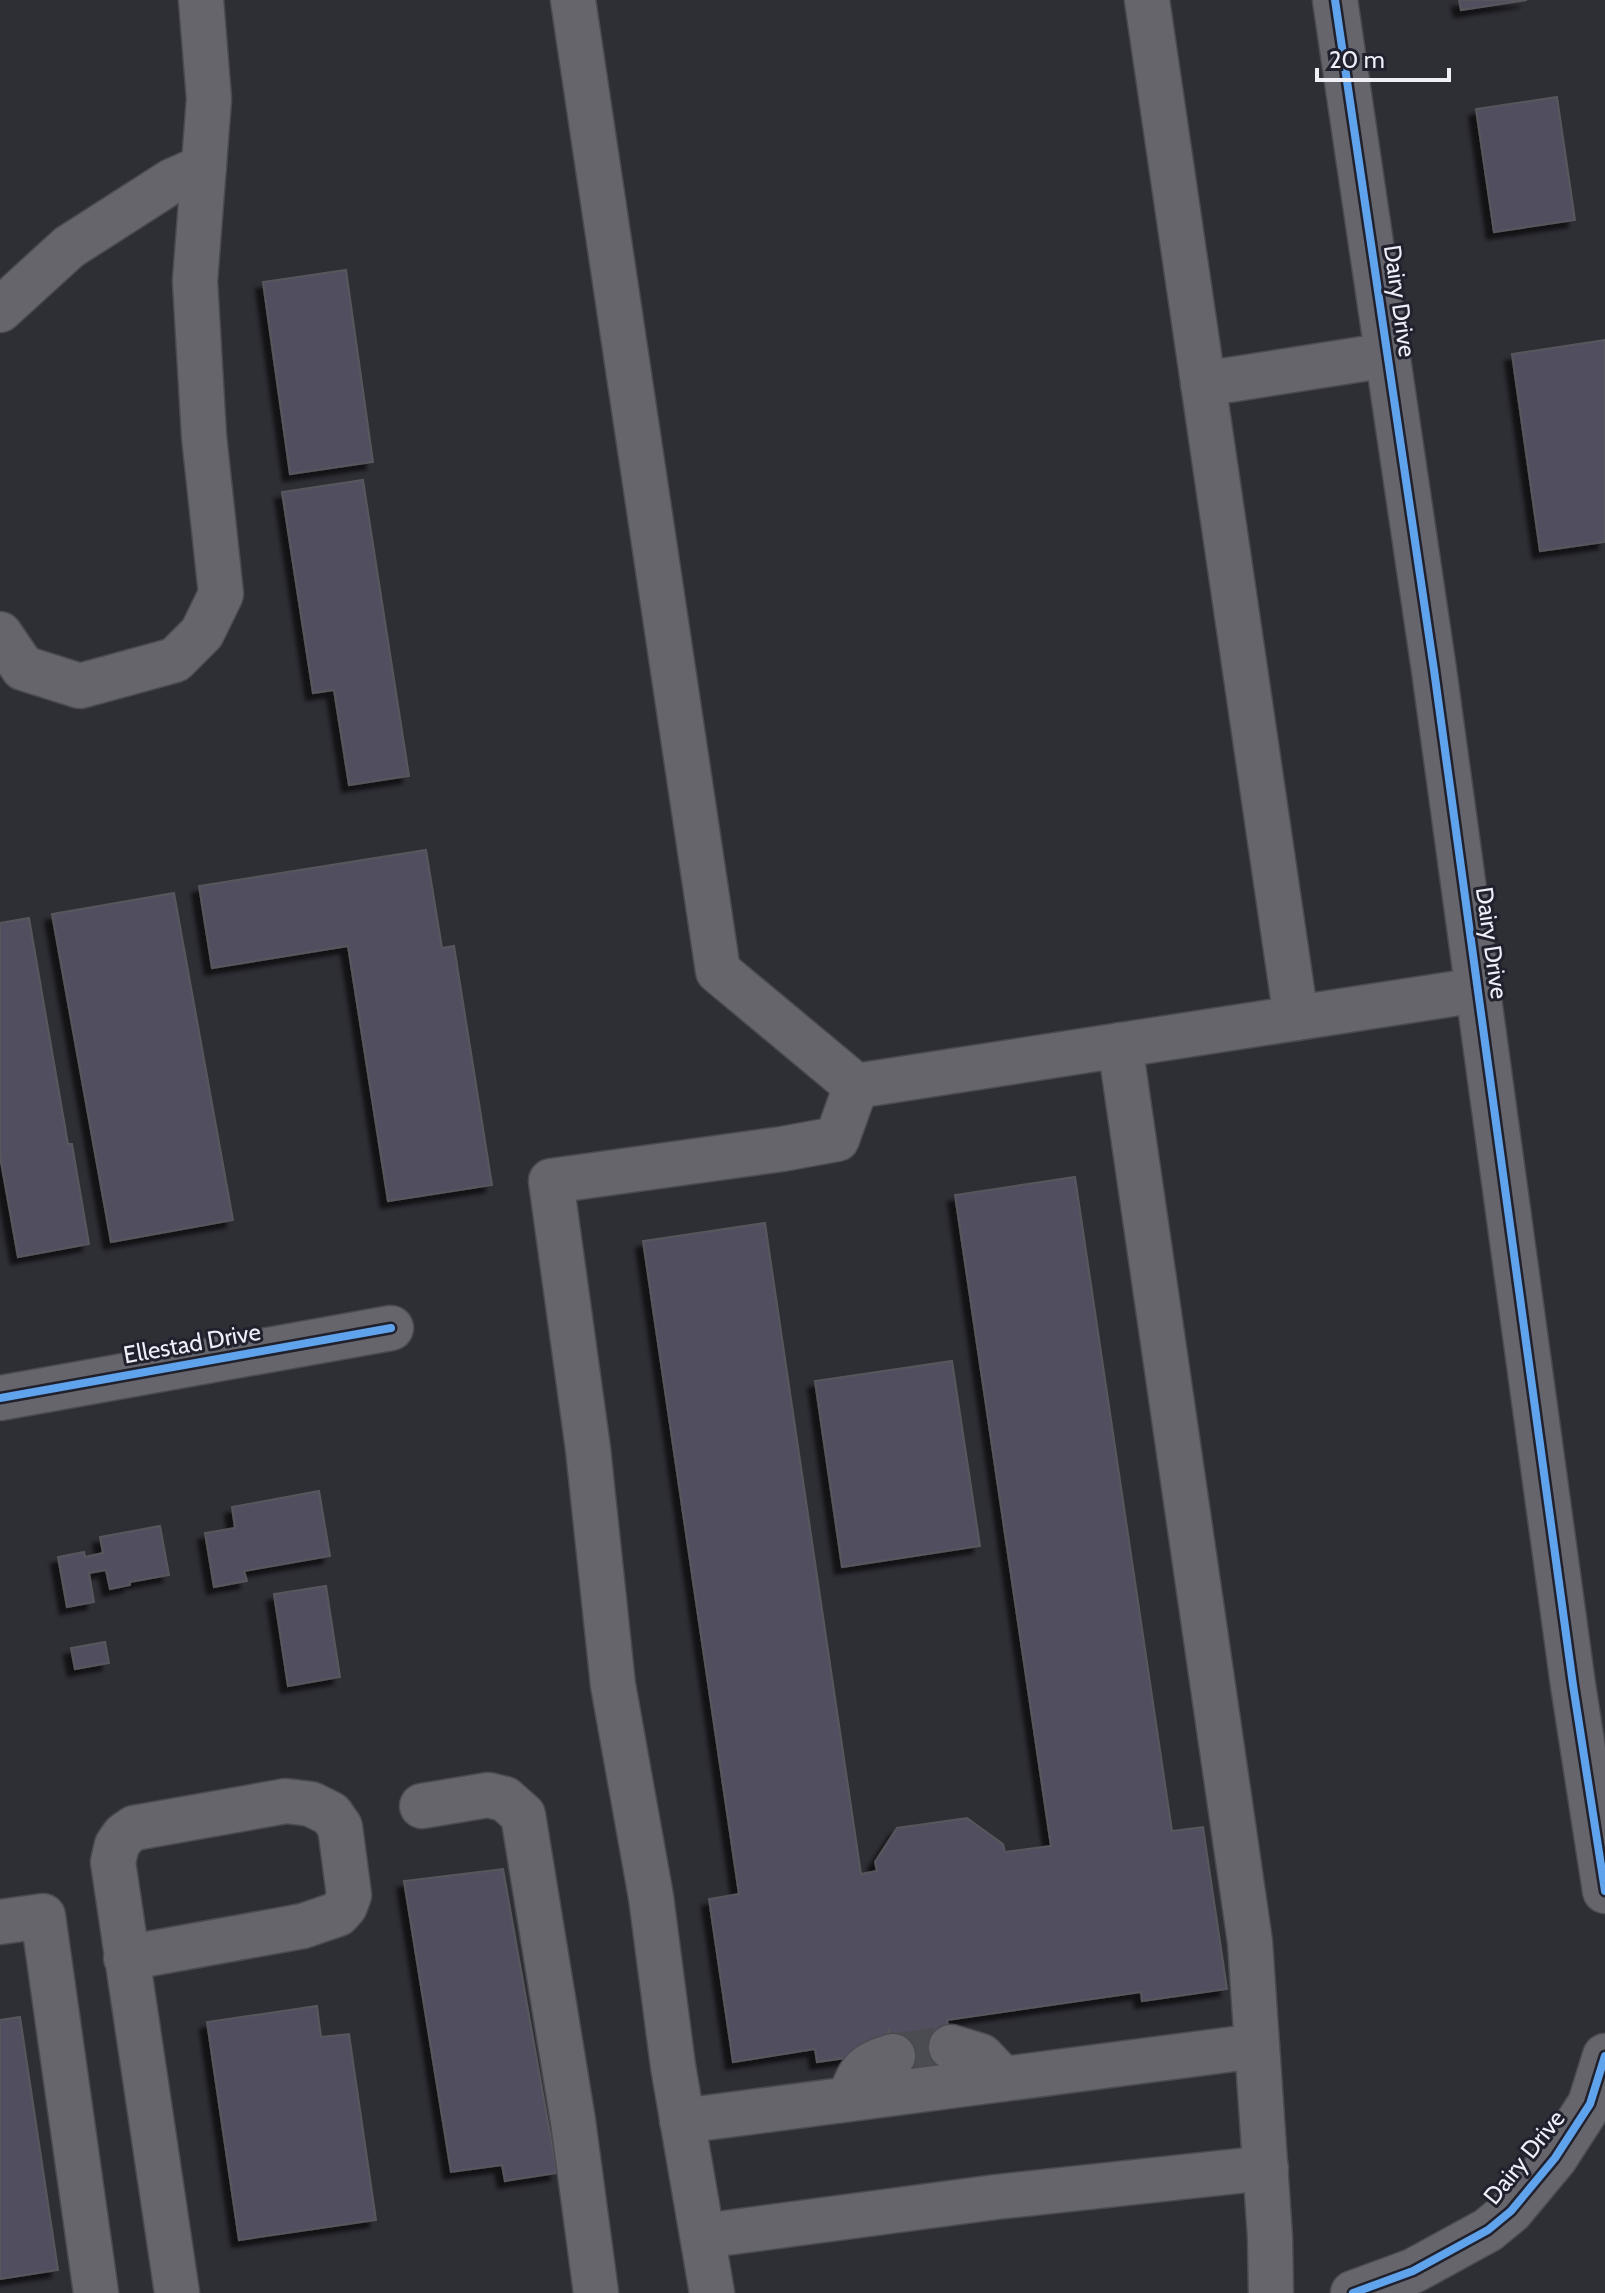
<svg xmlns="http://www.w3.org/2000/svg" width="1605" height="2293" font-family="Cabin,sans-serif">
  <defs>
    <filter id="shadow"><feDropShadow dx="-7" dy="7" stdDeviation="2" flood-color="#0009"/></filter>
  </defs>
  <rect width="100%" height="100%" fill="#2e2e35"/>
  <g fill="#51505e" stroke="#57575d" stroke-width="2" filter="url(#shadow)">
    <polygon points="1459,0 1527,0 1461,10"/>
    <polygon points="1557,97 1575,220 1494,232 1476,109"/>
    <polygon points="346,270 373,462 290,474 263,282"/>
    <polygon points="1605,340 1605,542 1540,551 1512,354"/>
    <polygon points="363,480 409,776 349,785 334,690 313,693 282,492"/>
    <polygon points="426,850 442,948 454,946 492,1185 388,1201 348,946 212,968 199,886"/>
    <polygon points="174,893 233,1220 111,1242 52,914"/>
    <polygon points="29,918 68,1144 72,1144 89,1244 18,1257 0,1156 0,923"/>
    <polygon points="1075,1177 1172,1831 1203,1827 1227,1989 1142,2001 1141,1992 947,2020 956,2079 897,2088 889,2030 873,2054 817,2062 815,2049 733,2062 709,1899 739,1894 643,1241 765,1223 861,1874 877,1871 875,1862 897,1828 967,1818 1003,1844 1005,1852 1051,1846 955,1195"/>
    <polygon points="952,1361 980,1546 842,1567 815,1381"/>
    <polygon points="319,1491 330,1556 244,1571 247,1581 214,1587 205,1533 235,1528 232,1507"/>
    <polygon points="160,1526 169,1575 130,1582 130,1585 110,1589 106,1570 89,1573 94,1602 67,1607 58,1557 84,1552 85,1557 103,1553 100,1537"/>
    <polygon points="326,1586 340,1677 288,1686 274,1594"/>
    <polygon points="105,1642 109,1663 75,1669 71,1648"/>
    <polygon points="503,1869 557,2173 505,2181 502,2165 451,2172 404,1881"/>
    <polygon points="317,2006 321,2037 349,2034 376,2220 239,2240 207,2022"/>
    <polygon points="20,2017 58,2270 0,2279 0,2020"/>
  </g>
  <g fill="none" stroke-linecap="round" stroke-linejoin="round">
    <polyline stroke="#4b4b52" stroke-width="44" stroke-dasharray="44 22" stroke-linecap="butt" points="893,2056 951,2047"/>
    <defs>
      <g id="minor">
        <polyline points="573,0 718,971 856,1086 1478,990"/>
        <polyline points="1147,0 1296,1018"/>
        <polyline points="1335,0 1434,670 1573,1685 1605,1891"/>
        <polyline points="0,310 69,247 172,181 204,167"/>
        <polyline points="1203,384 1388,355"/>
        <polyline points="0,634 23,668 80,686 175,660 202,633 221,594 204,436 195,281 209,99 201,0"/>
        <polyline points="1120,1045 1250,1942 1270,2237 1271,2293"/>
        <polyline points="0,1398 391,1328"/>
        <polyline points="422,1806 488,1795 505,1799 523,1815 573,2121 596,2293"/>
        <polyline points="0,1922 43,1916 96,2293"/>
        <polyline points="126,1958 303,1926 338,1914 345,1906 349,1895 340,1827 331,1814 311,1804 286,1801 134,1828 124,1835 117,1845 113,1862 177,2293"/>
        <polyline points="951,2047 981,2056 1003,2079"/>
        <path d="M850,2099C858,2071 865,2064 893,2056"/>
        <polyline points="682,2121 1257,2046"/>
        <polyline points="703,2236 996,2197 1266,2168"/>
        <polyline points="712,2293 673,2066 651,1897 613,1685 588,1449 551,1181 782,1149 837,1139 856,1086"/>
        <polyline points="1353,2293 1413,2271 1488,2230 1511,2211 1555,2158 1590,2104 1605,2056"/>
      </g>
    </defs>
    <use href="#minor" stroke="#4a4a51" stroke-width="47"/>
    <use href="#minor" stroke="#65656b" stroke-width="44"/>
    <defs>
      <g id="cycleway">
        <polyline points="1335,0 1434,670 1573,1685 1605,1891"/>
        <polyline points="0,1398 391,1328"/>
        <polyline points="1353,2293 1413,2271 1488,2230 1511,2211 1555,2158 1590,2104 1605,2056"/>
      </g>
    </defs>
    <use href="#cycleway" stroke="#21212e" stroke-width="13"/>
    <use href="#cycleway" stroke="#60a3ed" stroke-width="8"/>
  </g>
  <g text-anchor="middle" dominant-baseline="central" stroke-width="6" stroke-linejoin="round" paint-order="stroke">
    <g font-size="24" fill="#efeff8" stroke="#21212e">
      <text transform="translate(1400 301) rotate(82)">Dairy Drive</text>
      <text transform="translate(1492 943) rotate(82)">Dairy Drive</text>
      <text transform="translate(192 1343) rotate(-10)">Ellestad Drive</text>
      <text transform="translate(1524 2157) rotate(-51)">Dairy Drive</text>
    </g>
  </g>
  <path d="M1317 68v12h132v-12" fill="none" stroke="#efeff8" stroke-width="4"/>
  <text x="1329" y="68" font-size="24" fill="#efeff8" stroke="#21212e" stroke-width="6" paint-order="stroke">20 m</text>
</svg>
